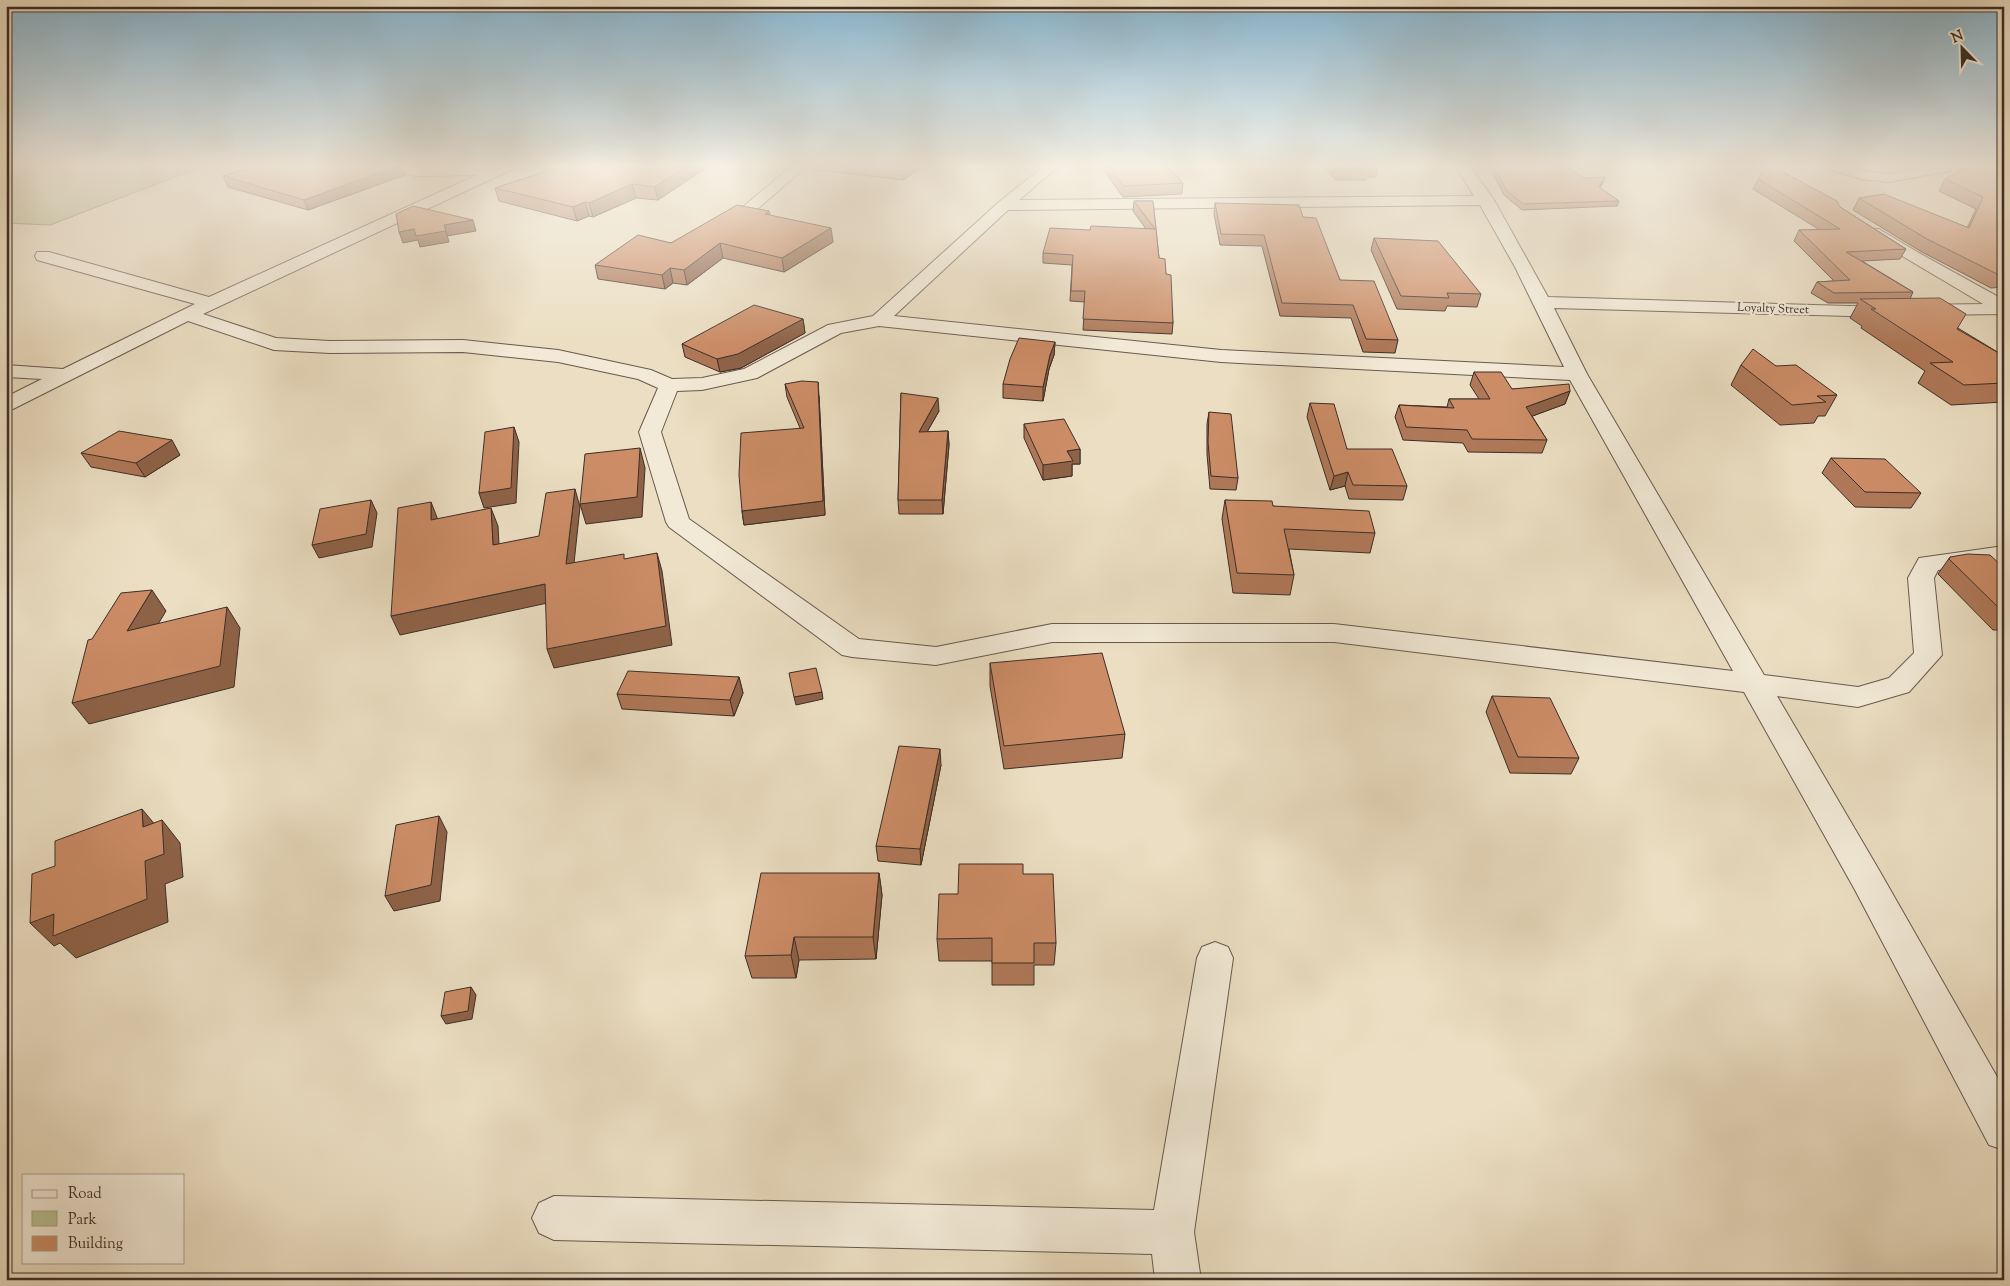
<svg xmlns="http://www.w3.org/2000/svg" width="2010" height="1286" font-family="'Sorts Mill Goudy',serif">
  <rect width="100%" height="100%" fill="#ebdec2"/>
  <filter id="stains"><feTurbulence type="fractalNoise" baseFrequency=".004" numOctaves="4"/><feColorMatrix values="0 0 0 0 .2 0 0 0 0 .09 0 0 0 0 .02 0 0 0 .5 -.17"/></filter>
  <radialGradient id="worn" r=".72"><stop offset=".6" stop-color="#630" stop-opacity="0"/><stop offset="1" stop-color="#630" stop-opacity=".3"/></radialGradient>
  <polygon fill="#bac192" stroke="#7b785d" points="6,165 206,165 50,225 6,223"/>
  <g fill="none" stroke-linecap="round" stroke-linejoin="round">
    <defs>
      <g id="street">
        <path d="M378,165H402L416,168L517,165L515,168L203,314L276,338L330,341L463,340L558,350L651,370L672,379L702,378L744,369L828,325L873,316L999,202L1045,165H1060L1019,200L1474,196L1455,165H1469L1494,200L1548,297L1849,306L1983,304L1867,235L1865,232L1867,229H1879L1919,253L2004,300V314L1849,316L1554,308L1587,374L1764,675L1858,687L1889,678L1914,653L1908,578L1919,558L2004,546V562L1938,570L1934,578L1942,655L1909,692L1858,707L1777,696L1879,870L2004,1089V1150L1989,1145L1855,890L1744,692L1334,642H1052L936,665L852,657L842,655L669,527L666,522L639,432L658,388L638,379L558,362L463,352L330,353L274,350L188,321L13,409L6,411V397L42,379L6,377V365L63,369L195,304L37,260L35,256L37,252H49L209,297L477,175L416,176L380,168ZM1480,205L1515,267L1564,367L1221,350L894,316L1008,210ZM879,326L1221,362L1570,380L1733,671L1334,624H1052L936,647L859,639L689,519L661,432L677,391L702,390L757,378L841,333Z"/>
        <polygon points="793,165 808,165 754,212 744,212 741,209 744,206"/>
        <polygon points="1823,165 1843,165 1863,171 1889,174 1939,165 1967,165 1965,168 1960,169 1889,182 1861,179 1825,168"/>
        <polygon points="1215,942 1228,947 1233,958 1194,1232 1201,1280 1155,1280 1152,1254 554,1240 539,1233 532,1218 539,1203 554,1196 1154,1210 1197,958 1202,947"/>
      </g>
    </defs>
    <use href="#street" stroke="#685a4e" stroke-width="2"/>
    <use href="#street" fill="#f2ead7" fill-rule="evenodd"/>
  </g>
  <g fill="#af7858" stroke="#3c2e28">
    <polygon points="547,165 710,165 658,200 636,198 593,217 589,216 577,221 499,201 495,188 543,172 542,167"/>
    <polygon points="810,165 925,165 903,180 810,169"/>
    <polygon points="1103,165 1166,165 1183,183 1182,194 1123,197 1102,168"/>
    <polygon points="1320,165 1377,165 1378,166 1376,177 1367,177 1366,180 1336,180"/>
    <polygon points="1491,165 1564,165 1584,178 1603,182 1600,188 1619,201 1617,206 1522,210 1504,195 1490,168"/>
    <polygon points="1968,165 2004,165 2004,287 1991,288 1920,251 1853,210 1859,198 1967,228 1976,209 1939,191 1945,179 1969,167"/>
    <polygon points="1783,172 1840,207 1906,249 1900,259 1862,261 1913,292 1910,299 2004,356 2004,402 1951,405 1918,383 1925,371 1861,328 1862,326 1850,318 1858,303 1828,303 1811,293 1817,282 1834,281 1794,241 1799,230 1820,230 1753,189 1758,179"/>
    <polygon points="405,175 308,210 228,187 223,176"/>
    <polygon points="1134,201 1153,201 1159,258 1166,274 1173,323 1172,334 1083,330 1085,302 1070,301 1072,265 1043,263 1043,253 1090,230 1146,229 1133,211"/>
    <polygon points="1215,203 1303,217 1340,280 1398,340 1395,353 1363,352 1351,318 1280,316 1262,246 1220,245 1214,214"/>
    <polygon points="769,211 770,215 833,242 784,272 723,258 687,285 673,283 665,289 598,279 595,265 671,243"/>
    <polygon points="1374,238 1481,294 1477,307 1447,306 1445,311 1397,309 1371,250"/>
    <polygon points="803,319 805,333 741,368 720,372 685,357 682,344"/>
    <polygon points="1055,342 1054,355 1049,369 1043,401 1003,398 1003,384"/>
    <polygon points="1741,365 1776,366 1837,395 1825,416 1818,416 1814,423 1780,425 1731,385"/>
    <polygon points="1474,372 1512,389 1570,391 1565,404 1532,416 1547,440 1542,453 1468,452 1463,443 1403,440 1395,417 1399,405 1447,407 1449,399 1479,399 1470,385"/>
    <polygon points="785,384 819,396 825,515 744,525 742,511 800,428 787,397"/>
    <polygon points="901,393 939,411 927,432 948,431 949,445 943,514 899,514 898,500"/>
    <polygon points="1310,403 1347,449 1407,486 1403,500 1349,499 1345,486 1330,490 1307,417"/>
    <polygon points="1209,412 1238,478 1236,490 1210,489 1207,454 1207,424"/>
    <polygon points="1024,424 1080,449 1080,464 1072,464 1072,476 1043,480 1024,438"/>
    <polygon points="81,453 180,455 145,477 91,467"/>
    <polygon points="1831,458 1921,493 1911,508 1855,507 1822,473"/>
    <polygon points="1225,500 1273,506 1375,533 1370,553 1289,549 1294,575 1290,595 1233,593 1222,519"/>
    <polygon points="1950,557 2004,568 2004,630 1993,630 1938,574"/>
    <polygon points="990,663 1125,734 1122,758 1004,769 990,686"/>
    <polygon points="739,677 743,693 734,716 622,709 617,694"/>
    <polygon points="1492,696 1579,758 1571,774 1510,773 1486,712"/>
    <polygon points="941,765 921,865 878,861 876,846"/>
    <polygon points="879,873 882,895 876,959 799,960 796,978 752,978 745,956"/>
    <polygon points="1023,874 1056,943 1054,965 1034,965 1034,985 992,985 992,961 939,961 937,939 958,894"/>
  </g>
  <g fill="#8e6247" stroke="#3c2e28">
    <polygon points="401,165 405,175 308,210 304,200"/>
    <polygon points="688,165 710,165 658,200 655,187"/>
    <polygon points="910,165 925,165 903,180 903,170"/>
    <polygon points="1605,177 1603,182 1597,193 1599,187"/>
    <polygon points="632,184 636,198 593,217 589,203"/>
    <polygon points="585,202 589,216 577,221 573,207"/>
    <polygon points="473,220 476,231 447,236 444,225"/>
    <polygon points="831,228 833,242 784,272 782,258"/>
    <polygon points="414,229 446,231 449,242 420,247 418,240 403,243 399,232"/>
    <polygon points="720,243 723,258 687,285 684,270"/>
    <polygon points="670,268 673,283 665,289 662,275"/>
    <polygon points="803,319 805,333 741,368 720,372 717,359"/>
    <polygon points="1055,342 1054,355 1049,369 1043,401 1043,387 1050,355"/>
    <polygon points="818,382 819,396 825,515 744,525 742,511 823,501"/>
    <polygon points="1570,391 1565,404 1522,420 1526,407"/>
    <polygon points="938,398 939,411 919,446 919,432"/>
    <polygon points="514,427 519,442 516,503 484,508 479,493"/>
    <polygon points="948,431 949,445 943,514 942,500"/>
    <polygon points="172,440 180,455 145,477 136,463"/>
    <polygon points="640,448 645,468 642,517 586,524 580,504"/>
    <polygon points="1080,449 1080,464 1072,464 1072,476 1043,480 1043,465 1067,451"/>
    <polygon points="1348,472 1345,486 1330,490 1334,476"/>
    <polygon points="575,489 580,507 572,582 566,564"/>
    <polygon points="371,500 377,513 372,547 319,558 312,545"/>
    <polygon points="431,502 438,520 431,520"/>
    <polygon points="491,508 498,526 500,563 493,545"/>
    <polygon points="657,553 662,571 672,645 554,668 547,649"/>
    <polygon points="545,584 552,602 400,635 391,616"/>
    <polygon points="152,590 166,611 142,651 127,631"/>
    <polygon points="227,607 240,628 234,687 89,724 72,703"/>
    <polygon points="739,677 743,693 734,716 730,700"/>
    <polygon points="822,692 823,699 796,705 794,697"/>
    <polygon points="940,749 941,765 921,865 920,849"/>
    <polygon points="142,809 161,832 143,827"/>
    <polygon points="439,816 447,832 440,901 394,911 385,896"/>
    <polygon points="162,820 180,843 183,877 165,884 168,922 76,958 60,943 54,946 30,923"/>
    <polygon points="879,873 882,895 876,959 873,937"/>
    <polygon points="794,937 799,960 796,978 791,955"/>
    <polygon points="471,987 476,995 472,1019 446,1024 441,1016"/>
  </g>
  <g fill="#cb8c66" stroke="#3c2e28">
    <polygon points="260,165 401,165 304,200 223,176"/>
    <polygon points="547,165 688,165 655,187 632,184 589,203 585,202 573,207 495,188 554,169 542,167"/>
    <polygon points="858,165 910,165 903,170"/>
    <polygon points="1108,165 1166,165 1183,183 1124,186"/>
    <polygon points="1333,165 1377,165 1378,166 1367,166 1369,169 1338,169"/>
    <polygon points="1493,165 1564,165 1584,178 1605,177 1599,187 1619,201 1523,204 1506,190"/>
    <polygon points="1766,165 1773,165 1780,168 1783,172 1837,201 1840,207 1906,249 1846,252 1913,292 1834,293 1817,282 1850,280 1799,230 1840,229 1758,179"/>
    <polygon points="1973,165 2004,165 2004,275 1999,275 1927,239 1859,198 1884,194 1969,228 1983,197 1945,179"/>
    <polygon points="1134,201 1153,201 1159,258 1165,259 1166,274 1171,275 1173,323 1083,319 1085,291 1071,291 1073,255 1043,253 1050,228 1090,230 1091,226 1155,229"/>
    <polygon points="1215,203 1299,205 1303,217 1316,218 1340,280 1374,281 1398,340 1366,339 1353,305 1282,303 1264,235 1221,234"/>
    <polygon points="737,205 769,211 765,214 831,228 782,258 720,243 684,270 670,268 662,275 595,265 638,235 671,243"/>
    <polygon points="413,206 473,220 444,225 446,231 416,236 414,229 399,232 396,214"/>
    <polygon points="1374,238 1438,241 1481,294 1447,293 1449,298 1401,296"/>
    <polygon points="1940,298 1966,314 1957,329 2004,356 2004,383 1964,385 1930,363 1953,362 1871,309 1876,309 1860,299"/>
    <polygon points="754,305 803,319 738,354 717,359 682,344"/>
    <polygon points="1019,338 1055,342 1050,355 1043,387 1003,384 1010,359"/>
    <polygon points="1753,349 1776,366 1796,365 1837,395 1817,396 1826,402 1792,405 1741,365"/>
    <polygon points="1474,372 1501,372 1512,389 1569,384 1570,391 1526,407 1547,440 1472,439 1467,430 1406,427 1399,405 1454,408 1449,399 1490,399"/>
    <polygon points="802,381 818,382 823,501 742,511 739,475 741,433 804,428 785,384"/>
    <polygon points="901,393 938,398 919,432 948,431 942,500 898,500"/>
    <polygon points="1310,403 1334,404 1347,449 1392,449 1407,486 1353,485 1348,472 1334,476"/>
    <polygon points="1209,412 1231,414 1238,478 1211,476 1208,442"/>
    <polygon points="1064,419 1080,449 1067,451 1073,461 1043,465 1024,424"/>
    <polygon points="514,427 511,488 479,493 485,432"/>
    <polygon points="119,431 172,440 136,463 81,453"/>
    <polygon points="640,448 637,497 580,504 585,454"/>
    <polygon points="1831,458 1885,459 1921,493 1865,492"/>
    <polygon points="575,489 566,564 624,554 624,559 657,553 666,626 547,649 545,584 391,616 398,508 431,502 431,520 491,508 493,545 539,536 546,493"/>
    <polygon points="371,500 366,534 312,545 320,509"/>
    <polygon points="1225,500 1272,501 1273,506 1369,511 1375,533 1284,529 1294,575 1237,573"/>
    <polygon points="1968,554 1990,555 2004,568 2004,613 1949,559 1950,557"/>
    <polygon points="152,590 127,631 227,607 220,666 72,703 88,640 92,639 121,593"/>
    <polygon points="1102,653 1125,734 1004,746 990,663"/>
    <polygon points="816,668 822,692 794,697 789,673"/>
    <polygon points="628,671 739,677 730,700 617,694"/>
    <polygon points="1492,696 1550,698 1579,758 1518,757"/>
    <polygon points="899,746 940,749 920,849 876,846"/>
    <polygon points="142,809 143,827 162,820 164,854 145,861 147,899 53,936 54,914 30,923 32,874 55,866 55,841"/>
    <polygon points="439,816 431,885 385,896 396,825"/>
    <polygon points="959,864 1023,864 1023,874 1053,874 1056,943 1034,943 1034,963 992,963 992,938 937,939 939,894 958,894"/>
    <polygon points="761,873 879,873 873,937 794,937 791,955 745,956"/>
    <polygon points="471,987 468,1011 441,1016 445,992"/>
  </g>
  <linearGradient id="sky" x2="0" y2="1"><stop stop-color="#88b7d2"/><stop offset="0.48" stop-color="#f6f0e4"/><stop offset="1" stop-color="#f6f0e4" stop-opacity="0"/></linearGradient>
  <rect width="2010" height="345" fill="url(#sky)"/>
  <g text-anchor="middle" dominant-baseline="central" stroke-width="4.5" stroke-linejoin="round" paint-order="stroke">
    <g font-size="12" fill="#3c2e28" stroke="#f2ead7">
      <text transform="translate(1773 309) rotate(2)">Loyalty Street</text>
    </g>
  </g>
  <rect width="2010" height="1286" fill="none" stroke="#ebdec2" stroke-width="25"/>
  <rect x="8" y="8" width="1995" height="1271" fill="none" stroke="#3c2e28" stroke-width="2.5"/>
  <rect x="12" y="12" width="1985" height="1261" fill="none" stroke="#3c2e28"/>
  <rect x="22" y="1174" width="162" height="90" fill="#f2ead7" stroke="#a99f91"/>
  <rect x="32" y="1190" width="25" height="8" fill="#f2ead7" stroke="#a99f91"/>
  <text x="68" y="1198" font-size="15" fill="#3c2e28">Road</text>
  <rect x="32" y="1211" width="25" height="15" fill="#bac192" stroke="#a99f91"/>
  <text x="68" y="1224" font-size="15" fill="#3c2e28">Park</text>
  <rect x="32" y="1236" width="25" height="15" fill="#cb8c66" stroke="#a99f91"/>
  <text x="68" y="1248" font-size="15" fill="#3c2e28">Building</text>
  <g transform="translate(1962 48) rotate(337)" stroke="#f2ead7" stroke-width="4" paint-order="stroke">
  <path d="M0-4L9 19L0 12L-9 19Z" fill="#3c2e28"/>
  <text y="-8" font-size="14" font-weight="bold" text-anchor="middle" fill="#3c2e28">N</text>
  </g>
  <rect width="100%" height="100%" filter="url(#stains)"/>
  <rect width="100%" height="100%" fill="url(#worn)"/>
</svg>
